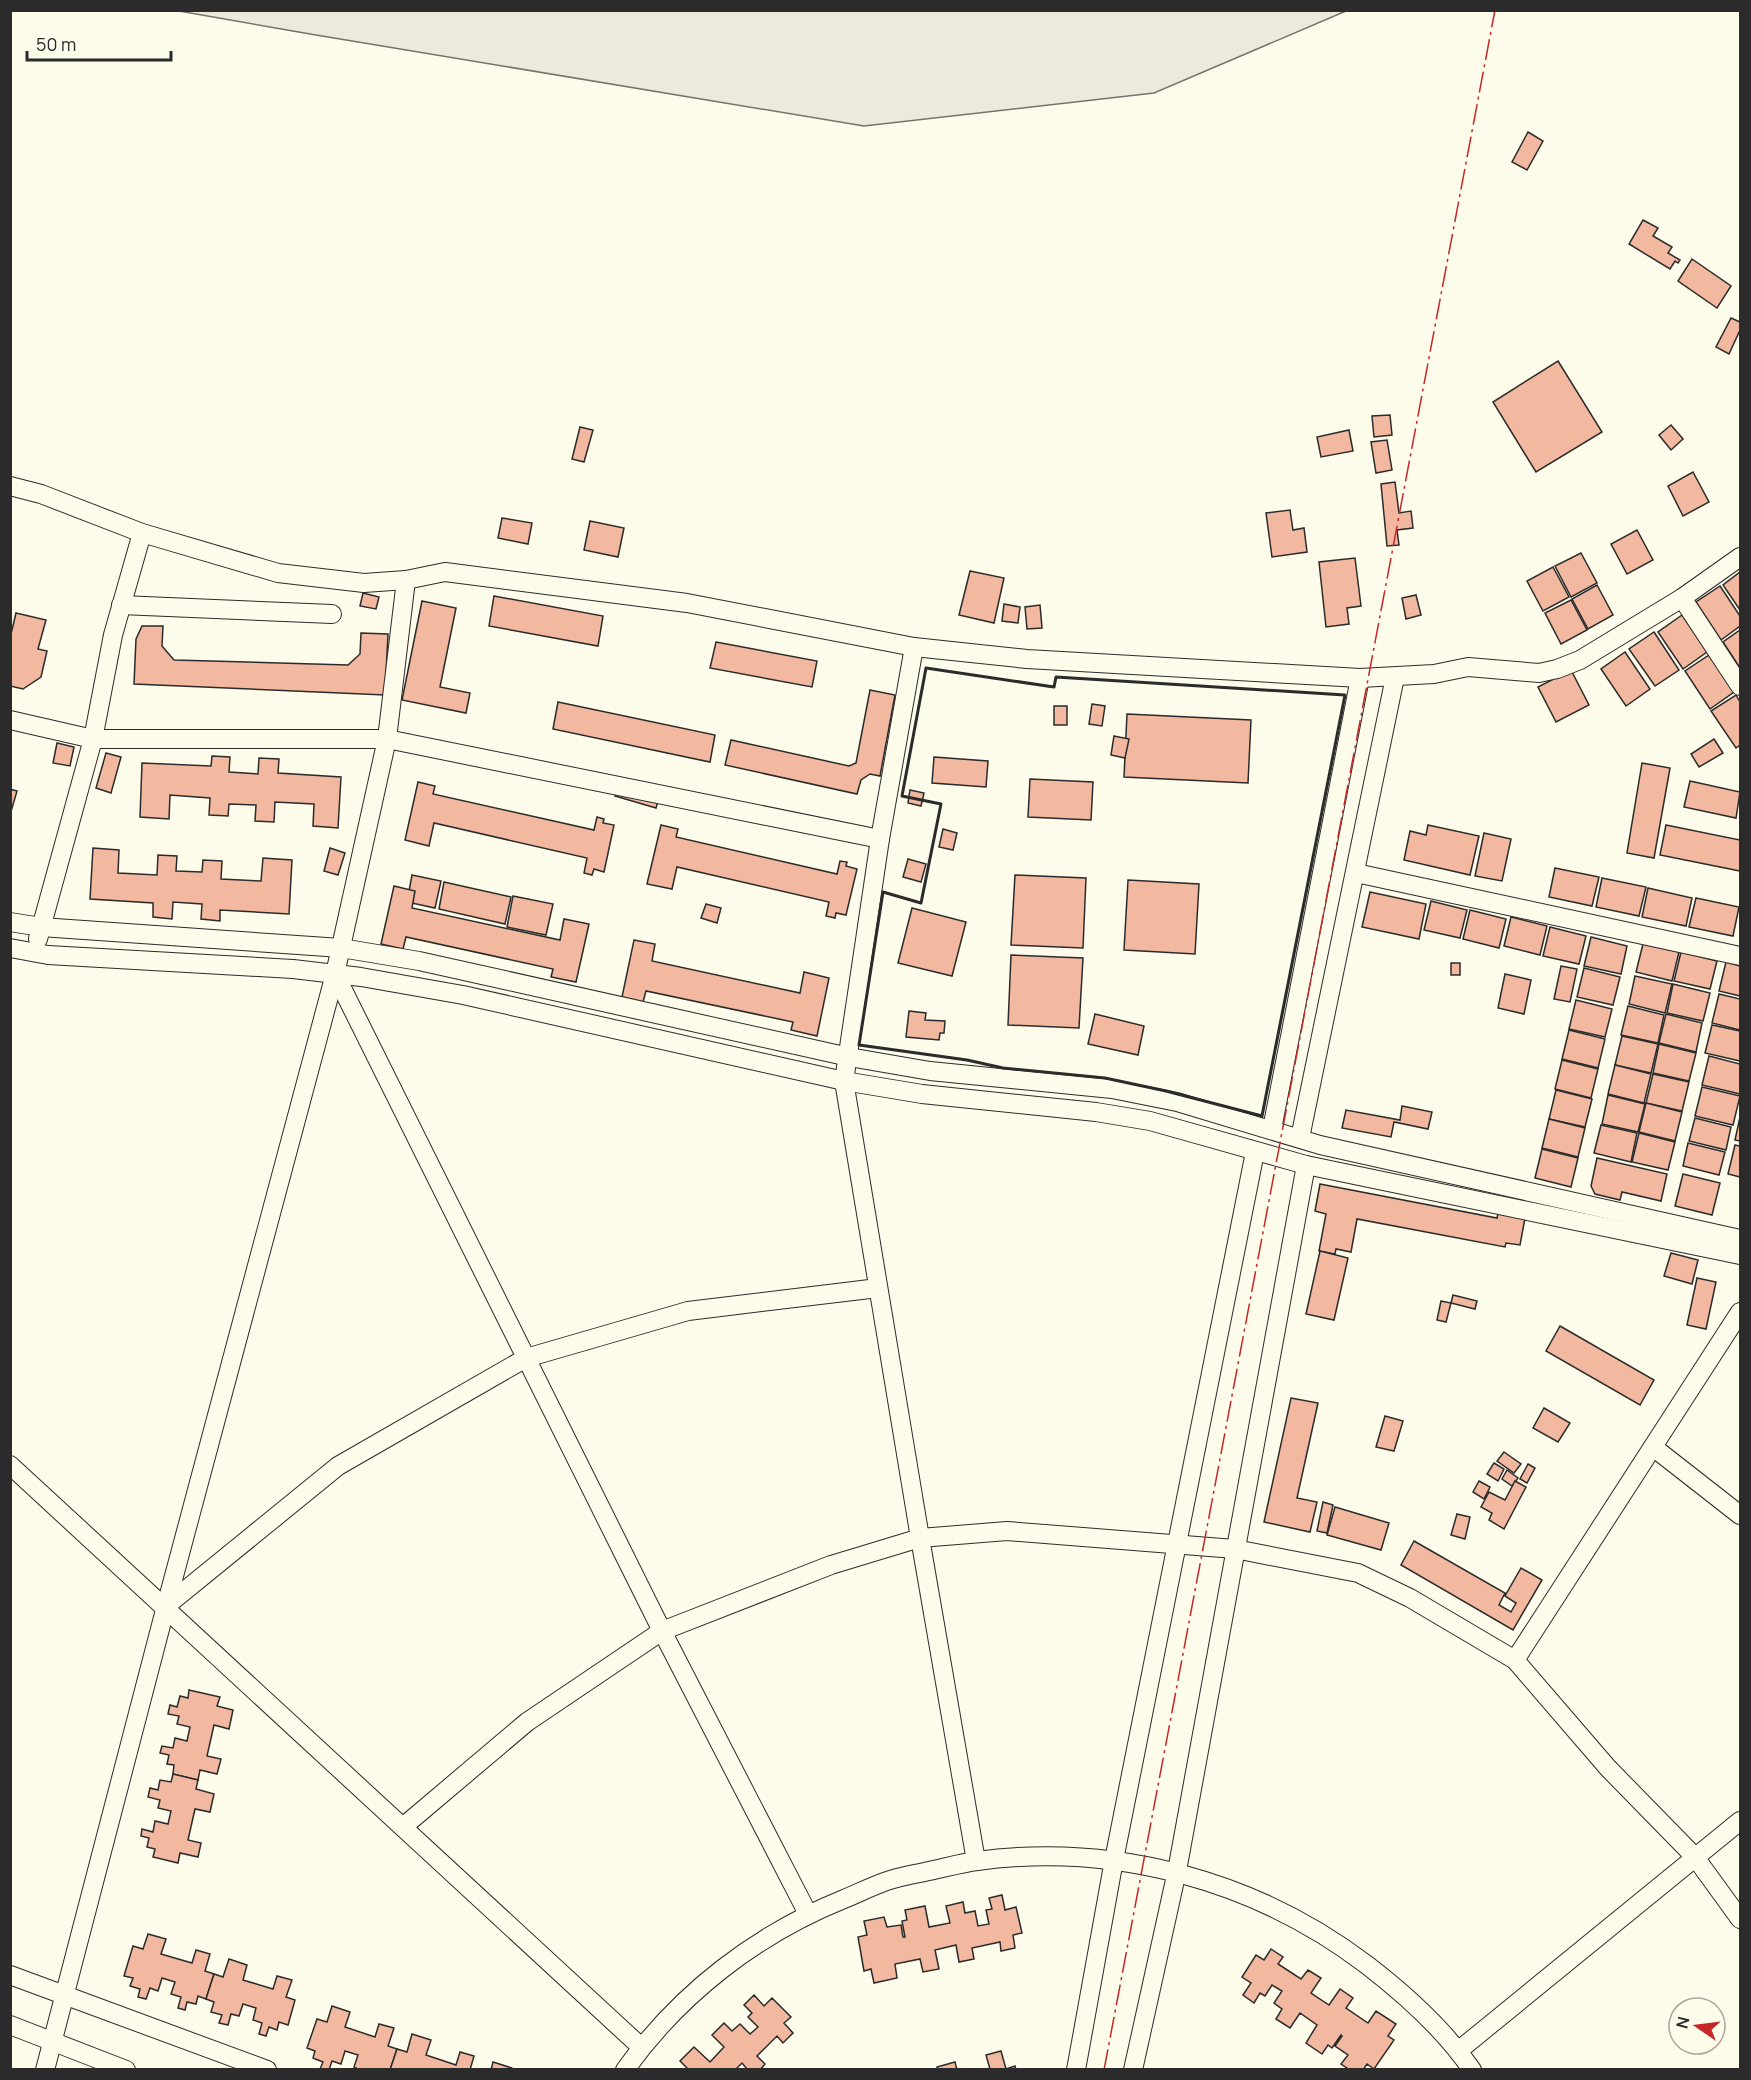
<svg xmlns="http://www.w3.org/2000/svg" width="1751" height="2080" font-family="Manrope,sans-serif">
  <rect width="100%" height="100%" fill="#fdfbea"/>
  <polygon fill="#ecebdb" stroke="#74746e" stroke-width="1.5" points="179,11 1346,11 1154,93 864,126 316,35"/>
  <g fill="#f2b8a0" stroke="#2b2b2b" stroke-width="1.5">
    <polygon points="1528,132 1543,141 1527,170 1512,162"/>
    <polygon points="1643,220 1658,228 1653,236 1672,247 1668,253 1680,260 1678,263 1675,261 1670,269 1629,244"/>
    <polygon points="1692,259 1731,286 1717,308 1678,281"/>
    <polygon points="1731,318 1740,322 1740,330 1729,354 1716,347"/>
    <polygon points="1558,361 1602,432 1536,472 1493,402"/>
    <polygon points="1390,415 1392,435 1374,437 1372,416"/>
    <polygon points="1671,425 1683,439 1671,450 1659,435"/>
    <polygon points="580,427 593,430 584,462 572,459"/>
    <polygon points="1349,430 1353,451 1321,457 1317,437"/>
    <polygon points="1387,440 1392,470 1376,473 1371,442"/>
    <polygon points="1693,472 1709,502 1683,516 1668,486"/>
    <polygon points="1395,482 1399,513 1411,511 1413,528 1397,530 1399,545 1387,546 1381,484"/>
    <polygon points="1290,510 1293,530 1304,528 1307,552 1272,557 1266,513"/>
    <polygon points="502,518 532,523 528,544 498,538"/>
    <polygon points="590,521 624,528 618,557 584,550"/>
    <polygon points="1637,530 1653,560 1627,574 1611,544"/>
    <polygon points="1581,553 1597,583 1571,597 1555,566"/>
    <polygon points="1355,558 1361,606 1347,608 1349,624 1326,627 1319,562"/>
    <polygon points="1553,567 1569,597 1543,611 1527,581"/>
    <polygon points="970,571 1004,578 994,623 959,615"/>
    <polygon points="1740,572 1740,610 1723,585"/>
    <polygon points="1597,585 1613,615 1588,629 1572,599"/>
    <polygon points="1720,586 1740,616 1740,626 1721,640 1696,602"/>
    <polygon points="363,593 379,597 376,609 360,606"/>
    <polygon points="1416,595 1421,615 1406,619 1402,598"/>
    <polygon points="494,596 603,616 598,646 489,626"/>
    <polygon points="1571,600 1587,630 1561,644 1545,613"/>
    <polygon points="422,601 456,608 440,687 470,693 466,713 402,700"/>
    <polygon points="1004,604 1020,607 1018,623 1002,621"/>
    <polygon points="1040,605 1042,628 1027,629 1025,607"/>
    <polygon points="16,613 46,620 38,649 47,651 41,677 23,689 10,686 10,638"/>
    <polygon points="1682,615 1707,652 1683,669 1658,632"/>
    <polygon points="142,626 163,626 162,646 174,660 348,665 360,654 361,633 388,634 385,695 134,684 136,639"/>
    <polygon points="1740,630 1740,668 1723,642"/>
    <polygon points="1654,632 1679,670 1655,686 1629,649"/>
    <polygon points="716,642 817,661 812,687 710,668"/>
    <polygon points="1625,652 1650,689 1626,706 1601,669"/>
    <polygon points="1709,655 1734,692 1710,709 1685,671"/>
    <polygon points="1571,670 1589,705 1556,722 1538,687"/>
    <polygon points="870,690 895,695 880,776 870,774 861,780 857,794 725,765 731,740 849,766 856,763"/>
    <polygon points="1736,695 1740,702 1740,745 1736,748 1711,711"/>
    <polygon points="558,702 715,735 710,762 553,729"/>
    <polygon points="1092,704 1105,706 1102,726 1089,724"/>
    <rect x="1054" y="706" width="13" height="19"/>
    <polygon points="1127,714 1251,720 1248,783 1124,777"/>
    <polygon points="1114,736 1129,739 1125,758 1111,755"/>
    <polygon points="1714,739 1723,753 1699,767 1691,754"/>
    <polygon points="57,743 74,747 70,766 53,763"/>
    <polygon points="106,753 121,757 111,793 96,788"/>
    <polygon points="212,756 230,757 229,772 258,774 259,758 279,759 278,773 341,777 338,828 313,826 314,804 275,802 274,822 255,821 256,805 229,804 228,816 209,815 210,798 170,795 169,819 140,817 142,763 211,766"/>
    <polygon points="934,757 988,761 986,787 932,783"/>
    <polygon points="1642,763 1670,768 1654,858 1627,853"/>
    <polygon points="621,778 661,790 656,808 615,796"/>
    <polygon points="1030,779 1093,782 1091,820 1028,817"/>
    <polygon points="1690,781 1740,792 1736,818 1684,807"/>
    <polygon points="418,782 435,786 433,794 594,830 597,817 604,819 603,823 614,825 604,872 594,869 592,875 584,873 587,858 434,823 429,846 405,840"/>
    <polygon points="10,789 17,791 10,815"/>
    <polygon points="910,790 924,793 921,806 908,803"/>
    <polygon points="661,825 678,829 676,837 837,874 840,861 847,862 846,866 857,869 846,915 836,913 835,918 826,916 829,902 677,867 672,889 647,884"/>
    <polygon points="1428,825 1479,836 1470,875 1404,860 1410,831 1426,835"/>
    <polygon points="1666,825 1740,840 1740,871 1660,855"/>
    <polygon points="943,829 957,833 953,850 939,847"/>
    <polygon points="1484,833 1511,839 1502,881 1475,876"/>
    <polygon points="93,848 119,850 118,873 157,875 158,855 177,856 176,871 202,872 203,860 222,861 221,879 261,881 263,858 292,860 289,914 220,910 220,921 201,919 202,904 173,902 172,919 153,917 153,903 90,899"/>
    <polygon points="330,848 345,853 338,875 324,871"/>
    <polygon points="908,859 926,864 921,882 903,877"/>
    <polygon points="1555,868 1599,877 1592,906 1549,897"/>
    <polygon points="412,875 441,881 435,908 407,902"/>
    <polygon points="1015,875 1086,878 1083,948 1011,945"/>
    <polygon points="1602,878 1646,887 1639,916 1596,907"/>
    <polygon points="1128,880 1199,884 1195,954 1124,950"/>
    <polygon points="444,882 511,897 505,924 439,909"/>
    <polygon points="394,886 415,891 412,908 560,940 564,919 589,924 576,982 551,977 553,969 406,937 403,949 381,944"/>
    <polygon points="1648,888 1692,898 1686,926 1642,917"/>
    <polygon points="1370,892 1426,904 1419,939 1362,927"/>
    <polygon points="513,896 553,904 546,935 507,927"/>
    <polygon points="1696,898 1739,907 1733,936 1689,927"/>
    <polygon points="1431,901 1467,910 1460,938 1424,930"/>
    <polygon points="706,904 721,908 717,923 701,918"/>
    <polygon points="912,908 966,922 952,976 898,963"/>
    <polygon points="1470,910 1506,919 1499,948 1463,939"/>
    <polygon points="1511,917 1547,926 1540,955 1504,946"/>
    <polygon points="1550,927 1586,936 1579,964 1543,956"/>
    <polygon points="1591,937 1627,946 1621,974 1584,966"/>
    <polygon points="634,940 655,944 652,961 800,993 804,972 829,978 817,1036 791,1030 793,1022 646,991 643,1002 622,997"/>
    <polygon points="1643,944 1679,952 1672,981 1636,972"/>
    <polygon points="1681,952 1717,961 1710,989 1674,981"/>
    <polygon points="1011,955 1083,958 1079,1028 1008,1025"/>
    <polygon points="1726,962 1740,966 1740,996 1719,991"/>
    <rect x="1451" y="963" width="9" height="12"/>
    <polygon points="1561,966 1577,969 1570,1002 1554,999"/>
    <polygon points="1584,968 1620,977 1613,1005 1577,997"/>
    <polygon points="1505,974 1531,980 1524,1014 1498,1008"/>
    <polygon points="1635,976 1672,984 1665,1013 1629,1004"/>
    <polygon points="1673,984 1710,993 1703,1021 1667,1013"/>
    <polygon points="1719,994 1740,999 1740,1030 1712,1023"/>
    <polygon points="1576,1000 1612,1009 1605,1037 1569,1029"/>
    <polygon points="1628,1006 1664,1015 1658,1043 1621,1035"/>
    <polygon points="909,1011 926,1013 925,1020 945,1021 944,1033 940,1033 939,1040 906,1037"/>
    <polygon points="1095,1014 1144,1026 1138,1055 1088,1044"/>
    <polygon points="1666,1014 1702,1023 1696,1052 1659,1043"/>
    <polygon points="1712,1025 1740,1031 1740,1061 1705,1053"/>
    <polygon points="1569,1030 1605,1039 1598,1068 1562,1059"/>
    <polygon points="1622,1036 1658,1044 1651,1073 1615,1065"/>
    <polygon points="1659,1044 1696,1053 1689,1081 1653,1073"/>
    <polygon points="1709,1056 1740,1064 1740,1094 1702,1085"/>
    <polygon points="1562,1060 1598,1069 1591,1098 1555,1089"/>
    <polygon points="1615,1065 1651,1074 1644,1103 1608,1094"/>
    <polygon points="1653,1074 1689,1082 1682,1111 1646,1103"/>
    <polygon points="1702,1087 1740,1096 1733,1125 1695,1116"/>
    <polygon points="1556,1090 1592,1099 1585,1127 1549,1119"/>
    <polygon points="1608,1095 1645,1104 1638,1132 1602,1124"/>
    <polygon points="1646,1103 1682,1112 1675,1141 1639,1132"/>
    <polygon points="1402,1106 1432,1112 1428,1129 1394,1122 1391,1137 1342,1128 1346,1110 1400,1120"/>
    <polygon points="1740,1117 1740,1141 1735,1140"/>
    <polygon points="1695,1118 1731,1127 1726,1150 1689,1141"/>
    <polygon points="1549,1119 1585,1128 1578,1157 1542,1148"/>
    <polygon points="1601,1125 1637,1133 1631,1162 1594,1153"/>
    <polygon points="1639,1133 1675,1142 1668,1170 1632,1162"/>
    <polygon points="1688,1143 1725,1152 1719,1175 1683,1166"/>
    <polygon points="1735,1145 1740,1146 1740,1177 1728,1174"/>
    <polygon points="1542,1149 1578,1158 1571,1187 1535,1178"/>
    <polygon points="1597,1158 1667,1174 1661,1201 1622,1192 1620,1200 1595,1194 1591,1186"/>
    <polygon points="1683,1174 1720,1183 1712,1215 1675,1206"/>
    <polygon points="1320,1184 1497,1218 1498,1213 1525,1218 1520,1245 1506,1243 1505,1247 1357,1219 1351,1252 1336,1249 1335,1254 1319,1251 1326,1214 1315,1211"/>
    <polygon points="1320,1251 1348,1258 1334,1320 1306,1314"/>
    <polygon points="1671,1253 1698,1260 1692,1284 1664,1276"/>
    <polygon points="1697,1278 1716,1282 1706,1329 1687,1325"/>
    <polygon points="1453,1295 1477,1301 1475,1309 1451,1303"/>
    <polygon points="1441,1301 1451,1303 1446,1322 1437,1320"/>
    <polygon points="1560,1326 1654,1380 1640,1405 1546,1351"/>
    <polygon points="1291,1398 1318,1403 1297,1498 1317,1502 1310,1532 1264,1522"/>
    <polygon points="1544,1408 1570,1423 1558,1442 1533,1428"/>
    <polygon points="1385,1416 1403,1421 1394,1451 1376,1447"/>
    <polygon points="1504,1452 1521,1464 1514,1473 1497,1461"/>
    <polygon points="1494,1463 1504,1469 1498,1481 1487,1474"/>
    <polygon points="1528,1464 1535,1468 1527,1483 1520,1479"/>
    <polygon points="1507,1470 1518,1478 1512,1486 1502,1479"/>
    <polygon points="1479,1481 1490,1487 1484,1499 1473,1492"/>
    <polygon points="1515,1481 1526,1487 1504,1529 1489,1520 1492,1513 1481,1507 1489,1492 1505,1500"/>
    <polygon points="1323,1502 1333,1505 1327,1533 1317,1531"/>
    <polygon points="1335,1507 1389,1523 1381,1550 1327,1535"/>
    <polygon points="1457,1514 1470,1517 1465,1539 1451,1535"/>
    <polygon points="1414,1541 1505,1593 1499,1605 1511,1612 1516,1603 1505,1596 1521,1568 1542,1580 1513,1630 1401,1565"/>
    <polygon points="189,1690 220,1697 217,1706 233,1710 229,1729 214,1725 207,1756 221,1759 217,1774 200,1770 198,1780 173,1774 174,1765 167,1764 169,1755 160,1753 162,1746 173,1748 175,1738 187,1741 190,1727 177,1724 179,1716 168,1714 170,1705 177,1707 180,1696 188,1698"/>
    <polygon points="173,1774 198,1780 196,1789 214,1794 210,1812 195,1809 188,1840 201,1843 198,1857 180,1853 178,1863 153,1857 155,1849 147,1847 149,1838 141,1836 142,1829 153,1832 155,1821 168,1824 171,1811 158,1808 160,1800 148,1797 150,1788 158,1790 160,1780 171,1782"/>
    <polygon points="1002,1895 1005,1910 1016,1907 1022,1933 1013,1935 1015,1948 1001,1951 1000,1942 972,1948 974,1959 959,1962 956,1945 935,1950 939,1969 923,1972 920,1959 895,1964 897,1978 874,1983 871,1969 864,1971 858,1937 867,1935 864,1921 884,1917 887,1927 901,1925 903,1937 905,1937 902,1921 907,1920 905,1910 925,1906 929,1927 950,1923 946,1906 963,1902 965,1913 975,1911 978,1926 989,1924 986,1910 992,1909 989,1898"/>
    <polygon points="148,1934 166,1939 161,1954 192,1963 196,1950 210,1954 205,1971 214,1974 206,1999 198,1996 196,2004 187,2002 185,2010 178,2008 181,1997 171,1994 175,1982 162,1978 158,1991 150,1988 146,1999 138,1997 140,1989 130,1986 133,1978 124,1976 133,1946 143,1949"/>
    <polygon points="1271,1949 1283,1957 1278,1964 1301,1979 1308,1970 1321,1978 1311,1993 1329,2005 1340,1989 1353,1998 1346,2008 1368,2023 1376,2011 1396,2024 1388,2036 1394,2040 1374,2069 1367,2064 1363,2070 1350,2070 1341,2064 1348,2055 1335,2046 1342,2036 1341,2035 1332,2048 1328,2045 1322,2054 1306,2043 1317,2025 1300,2013 1290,2028 1276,2019 1282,2009 1274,2003 1282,1991 1272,1985 1265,1996 1260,1993 1254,2003 1243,1995 1251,1983 1242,1977 1256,1955 1264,1960"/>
    <polygon points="229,1959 247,1965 243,1980 273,1989 277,1976 292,1980 286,1997 295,2000 288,2025 279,2022 277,2030 269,2027 266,2036 259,2034 262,2023 253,2020 256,2008 243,2004 239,2016 231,2014 228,2025 219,2023 222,2015 211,2012 214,2002 206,1999 214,1974 223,1977"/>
    <polygon points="754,1995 764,2006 772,1998 791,2017 784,2023 793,2033 783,2043 777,2036 757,2056 765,2064 760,2070 748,2070 742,2063 735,2070 686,2070 687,2068 680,2061 694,2047 710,2062 724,2047 712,2035 724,2023 732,2031 740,2024 750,2034 758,2027 748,2017 752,2013 744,2005"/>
    <polygon points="332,2006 350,2012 345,2027 375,2037 379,2024 394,2028 388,2046 397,2049 390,2070 360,2070 354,2067 358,2055 345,2051 341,2064 332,2061 329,2070 320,2069 323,2062 313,2058 315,2051 307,2048 317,2019 327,2022"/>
    <polygon points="412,2034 431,2040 426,2055 456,2065 460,2052 474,2056 470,2070 390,2070 397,2049 407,2052"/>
    <polygon points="1001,2051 1006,2069 1015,2066 1016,2070 987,2070 990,2069 986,2055"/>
    <polygon points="493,2062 512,2068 512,2070 491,2070"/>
    <polygon points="955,2062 957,2070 938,2070 937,2067"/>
  </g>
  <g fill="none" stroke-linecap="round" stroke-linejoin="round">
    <defs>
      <g id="minor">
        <polyline points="10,486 41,494 142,533 278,573 364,583 406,580 445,572 687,603 914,647 1027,659 1360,678 1434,674 1468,667 1539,673 1557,669 1580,660 1682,598 1740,557"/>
        <polyline points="1682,598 1740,686"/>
        <polyline points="121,605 332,614"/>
        <polyline points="914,647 880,839 844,1081 920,1538 976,1861"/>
        <polyline points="10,720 93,739 387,739 880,839"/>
        <polyline points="1356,873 1740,956"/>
        <polyline points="10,922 41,927 341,948 419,961 849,1057 930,1071 1112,1089 1177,1102 1320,1145 1740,1239"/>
        <polyline points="38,939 93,739 113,635 142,533"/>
        <polyline points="10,948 48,955 293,969 361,977 463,995 844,1081 922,1094 1096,1112 1150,1121 1306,1165 1740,1255"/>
        <polyline points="335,974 662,1631 808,1914"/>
        <polyline points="1272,1129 1360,678"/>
        <polyline points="1300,1138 1395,677"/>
        <polyline points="1653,1447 1740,1515"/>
        <polyline points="10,1465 641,2047"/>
        <polyline points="166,1606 338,1466 526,1358 688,1311 878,1288"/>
        <polyline points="1515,1660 1740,1312"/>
        <polyline points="404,1826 527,1722 662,1631 831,1565 920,1538 1007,1531 1235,1549 1358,1573 1410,1598 1515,1660 1608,1768 1695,1857 1740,1919"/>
        <polyline points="10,1975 267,2070"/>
        <polyline points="10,2025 126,2070"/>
        <polyline points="1458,2051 1740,1821"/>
        <polyline points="45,2070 166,1606 335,974 387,739 406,580"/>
        <path d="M625,2070C680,1993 757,1934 844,1899C859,1893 874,1885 890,1880C902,1876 916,1874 929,1871C944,1868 961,1863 977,1861C1115,1842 1257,1881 1367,1965C1406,1995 1444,2029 1472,2070"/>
        <polyline points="1076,2070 1114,1860 1255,1152"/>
        <polyline points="1133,2070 1177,1871 1306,1165"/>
      </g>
    </defs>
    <use href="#minor" stroke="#2b2b2b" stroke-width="20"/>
    <use href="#minor" stroke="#fdfbea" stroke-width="18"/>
    <polygon stroke="#2b2b2b" stroke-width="3" points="926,668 1054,687 1056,677 1345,695 1262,1116 1166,1091 1105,1078 1003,1068 967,1060 859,1045 883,892 921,903 941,804 902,796"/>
    <polyline stroke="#c62828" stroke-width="1.5" stroke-dasharray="21 4.5 3 4.5" stroke-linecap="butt" points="1104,2070 1495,10"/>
  </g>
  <rect width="1751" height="2080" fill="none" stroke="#2b2b2b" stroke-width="24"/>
  <g transform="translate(1697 2026) rotate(284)"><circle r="28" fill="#fdfbea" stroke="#a9a89e" stroke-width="1.5"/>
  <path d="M0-4.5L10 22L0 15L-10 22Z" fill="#c62828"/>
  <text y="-9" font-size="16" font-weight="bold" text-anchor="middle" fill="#2b2b2b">N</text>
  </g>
  <path d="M27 51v9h144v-9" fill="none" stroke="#2b2b2b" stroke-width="3"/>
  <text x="36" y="51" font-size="18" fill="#2b2b2b" stroke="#fdfbea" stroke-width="4.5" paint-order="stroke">50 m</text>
</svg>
